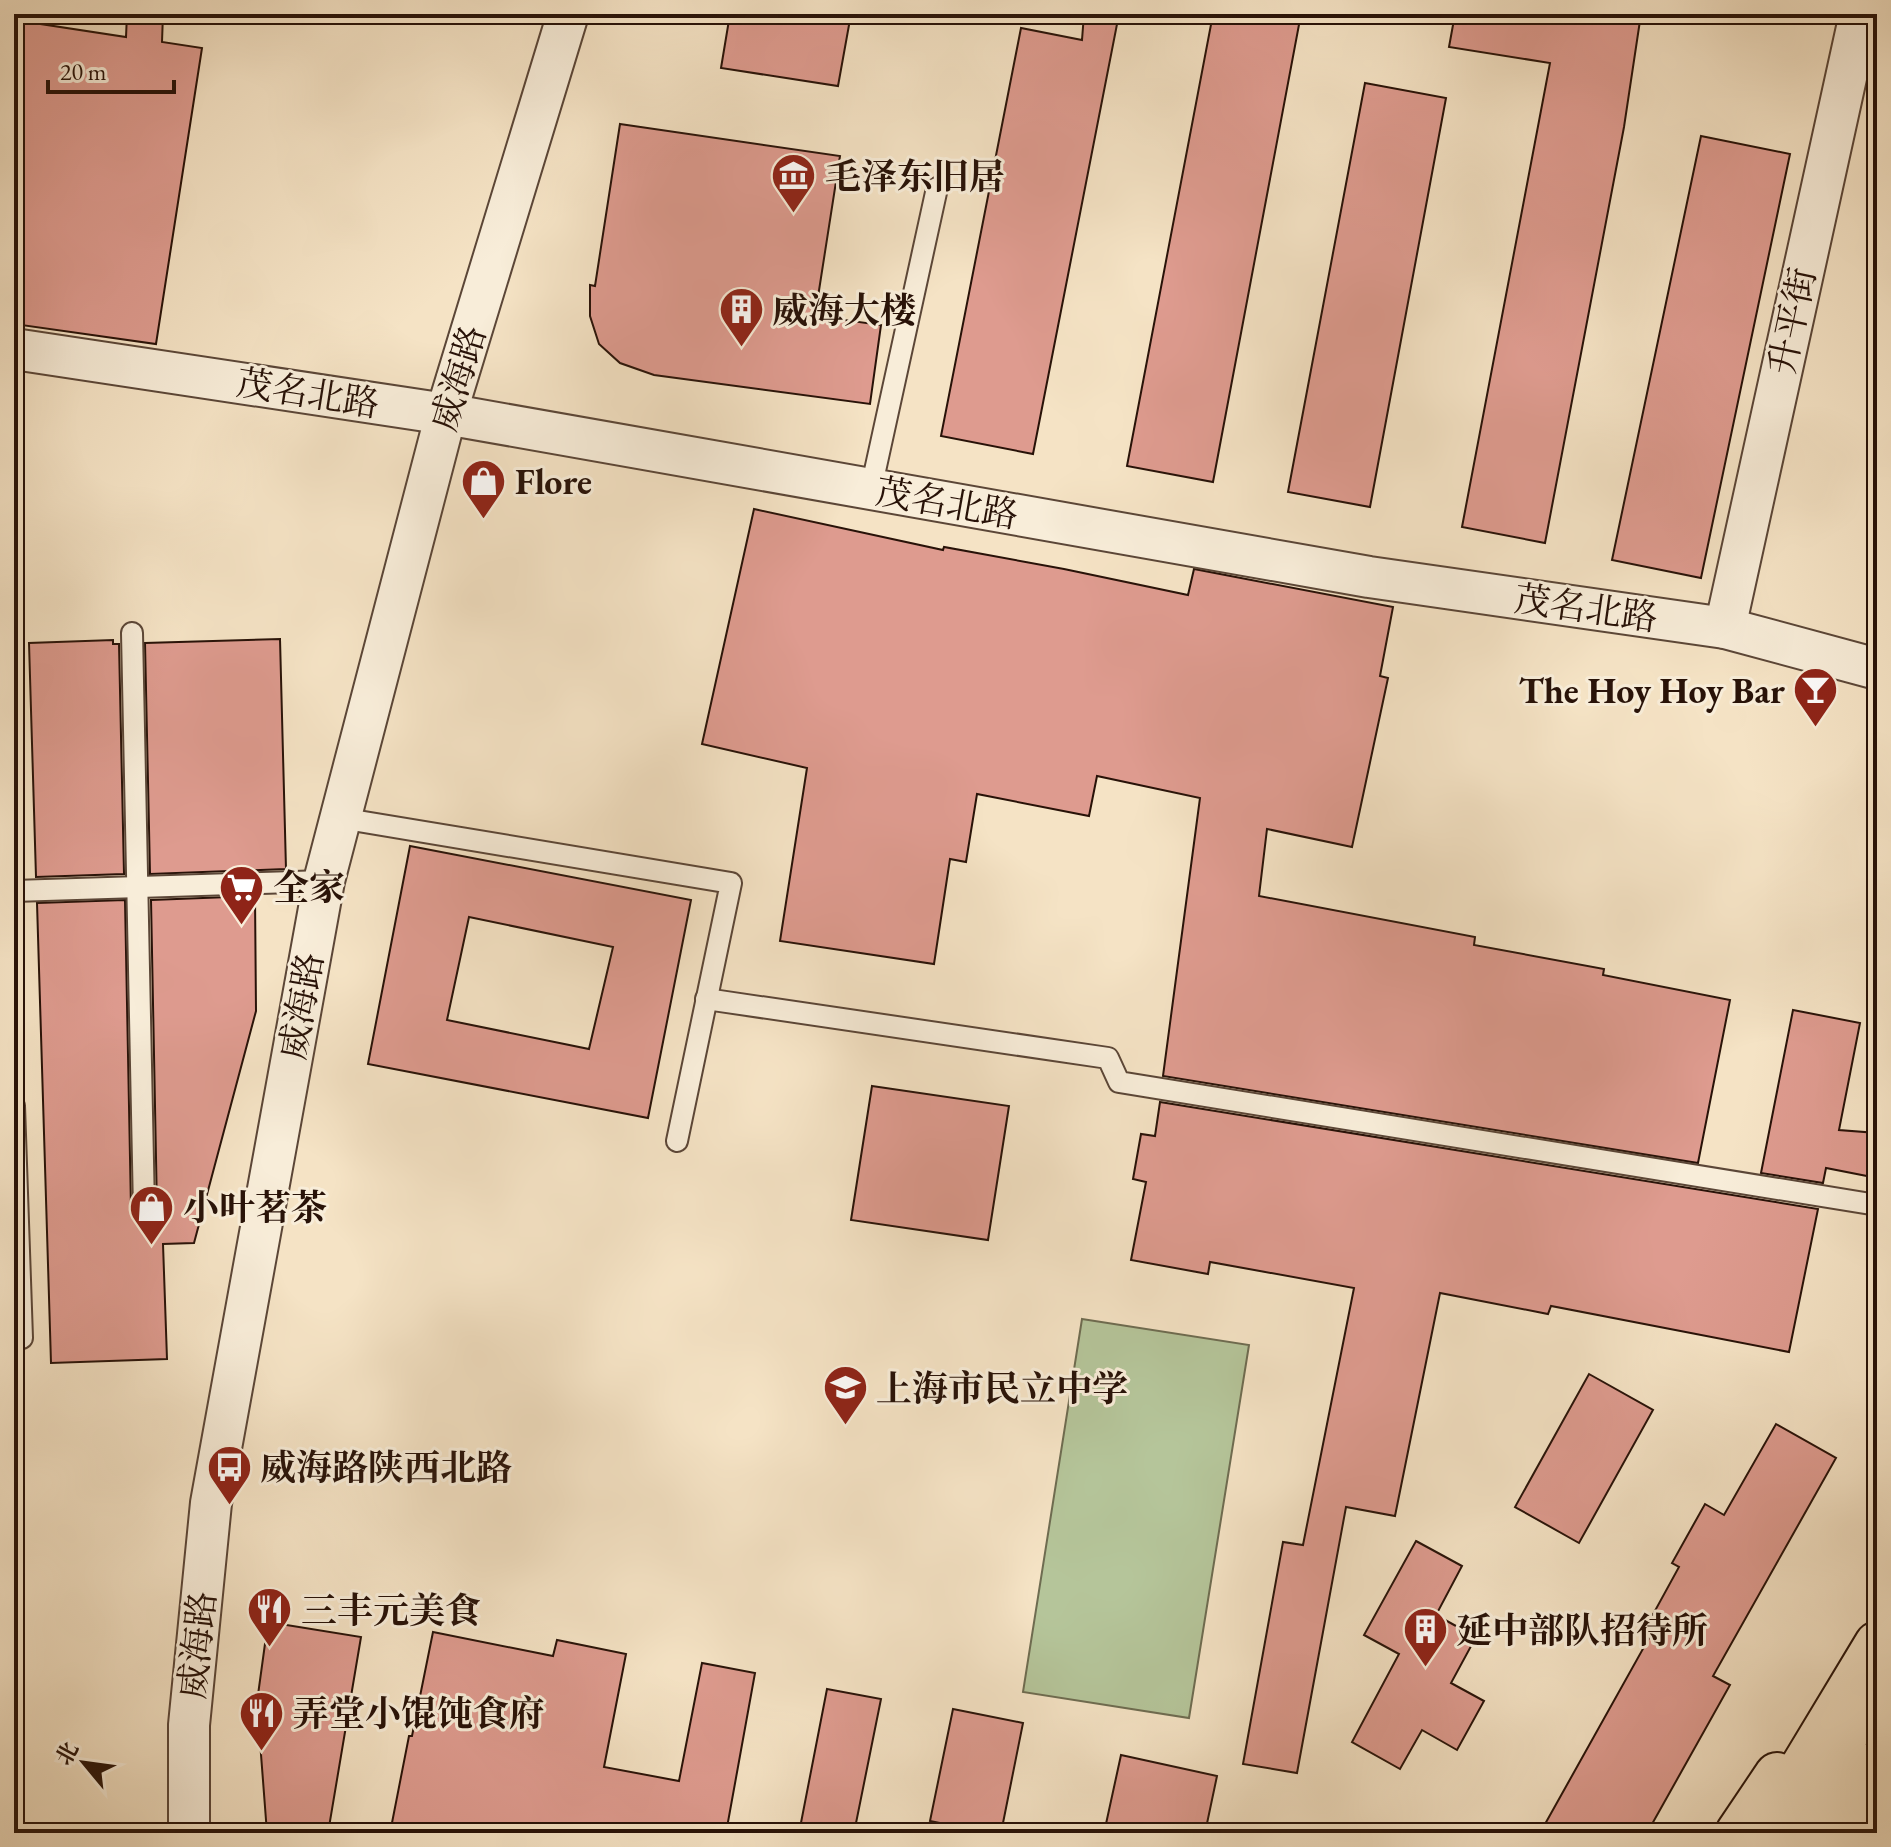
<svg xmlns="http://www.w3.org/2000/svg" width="1891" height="1847" font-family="'EB Garamond','Noto Serif SC',serif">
  <rect width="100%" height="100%" fill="#f5e3c5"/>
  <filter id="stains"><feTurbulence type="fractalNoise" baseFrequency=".0025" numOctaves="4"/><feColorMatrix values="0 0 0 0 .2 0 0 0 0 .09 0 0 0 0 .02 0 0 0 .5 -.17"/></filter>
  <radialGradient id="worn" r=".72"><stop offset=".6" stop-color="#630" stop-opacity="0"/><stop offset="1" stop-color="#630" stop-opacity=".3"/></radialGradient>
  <polygon fill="#b5c59a" stroke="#6e6c51" stroke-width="2" points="1082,1319 1249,1345 1189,1718 1023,1692"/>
  <g fill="#de9b8f" stroke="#281208" stroke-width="2" fill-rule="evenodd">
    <polygon points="127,14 163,14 162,42 202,48 156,344 14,324 14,20 126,37"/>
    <polygon points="730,14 851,14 838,86 721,68"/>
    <polygon points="1084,14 1119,14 1033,454 941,436 1021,28 1082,40"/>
    <polygon points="1213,14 1301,14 1213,482 1127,466"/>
    <polygon points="1455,14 1641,14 1624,127 1545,543 1462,527 1550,63 1449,47"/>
    <polygon points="1365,83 1446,98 1370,507 1288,492"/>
    <polygon points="620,124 840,156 815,316 881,325 870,404 654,375 620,363 599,344 590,316 590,285 595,286"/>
    <polygon points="1701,136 1790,154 1701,578 1612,560"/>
    <polygon points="754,509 943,550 944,547 1064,569 1188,595 1194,569 1393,607 1380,676 1388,678 1352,847 1267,829 1259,896 1475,937 1474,945 1604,969 1603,975 1730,1000 1698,1163 1163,1076 1200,798 1097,776 1089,816 977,794 966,862 950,859 934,964 780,941 807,768 702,744"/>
    <polygon points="280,639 286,869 150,874 145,643"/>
    <polygon points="113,640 113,644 119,644 124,874 36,877 29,643"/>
    <path d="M410,846L691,900L648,1118L368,1064ZM469,917L613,947L589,1049L447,1020Z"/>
    <polygon points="255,896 256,1011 194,1243 163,1244 167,1359 51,1363 37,903 125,900 131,1209 137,1220 145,1222 155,1216 157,1209 151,900"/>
    <polygon points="1793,1010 1860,1023 1839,1130 1877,1133 1877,1178 1826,1168 1823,1183 1761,1173"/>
    <polygon points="872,1086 1009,1106 988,1240 851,1220"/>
    <polygon points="1160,1102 1818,1209 1789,1352 1551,1306 1548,1314 1440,1293 1395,1516 1346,1507 1297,1773 1243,1764 1283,1542 1303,1545 1354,1288 1210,1262 1208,1274 1131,1260 1146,1182 1133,1179 1141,1134 1155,1136"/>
    <polygon points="1589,1374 1653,1410 1579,1543 1515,1507"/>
    <polygon points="1776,1424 1836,1458 1713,1676 1730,1685 1647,1833 1540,1833 1658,1622 1651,1618 1679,1567 1672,1563 1705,1504 1724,1515"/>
    <polygon points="1416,1541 1462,1566 1436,1615 1476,1637 1451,1683 1484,1701 1457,1750 1422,1730 1400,1769 1352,1742 1399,1654 1364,1635"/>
    <polygon points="268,1622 361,1637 328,1833 267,1833 257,1702"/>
    <polygon points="433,1632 553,1656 557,1640 626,1654 604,1767 679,1781 702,1663 755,1673 726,1833 390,1833 409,1736 412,1736"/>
    <polygon points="827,1689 881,1699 854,1833 799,1833"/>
    <polygon points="953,1709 1023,1723 1001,1833 989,1833 930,1821"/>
    <polygon points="1121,1755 1217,1776 1205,1833 1104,1833"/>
  </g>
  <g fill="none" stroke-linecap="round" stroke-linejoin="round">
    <defs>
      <g id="service">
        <polyline points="871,489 937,188"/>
        <polyline points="132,633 144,1209"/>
        <polyline points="340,818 731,883 677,1141"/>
        <polyline points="14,891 324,881"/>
        <polyline points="706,999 1108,1058 1119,1082 1877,1205"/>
        <polyline points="14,1106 22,1338"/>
      </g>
      <g id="minor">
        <polyline points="14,349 446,414 1369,577 1725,628 1877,669"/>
        <polyline points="1725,628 1860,14"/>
        <polyline points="189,1833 189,1725 211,1503 324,881 446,414 568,14"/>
      </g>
      <g id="primary">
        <polyline points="1738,1833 1777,1775"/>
        <polyline points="1796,1833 1863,1701"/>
      </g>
      <g id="trunk">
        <polyline points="1763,1833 1877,1644"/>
        <polyline points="1840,1833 1877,1763"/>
      </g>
    </defs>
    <use href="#service" stroke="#5b4637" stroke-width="24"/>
    <use href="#minor" stroke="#5b4637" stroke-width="44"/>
    <use href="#primary" stroke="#281208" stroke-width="48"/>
    <use href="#trunk" stroke="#281208" stroke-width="48"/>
    <use href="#service" stroke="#f8edd9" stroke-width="20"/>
    <use href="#minor" stroke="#f8edd9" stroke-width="40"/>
    <use href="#primary" stroke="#f5e3c5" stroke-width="44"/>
    <use href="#trunk" stroke="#f5e3c5" stroke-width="44"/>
  </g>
  <defs>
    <symbol id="museum-pin" viewBox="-11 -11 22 30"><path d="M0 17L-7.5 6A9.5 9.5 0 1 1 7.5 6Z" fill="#8f2418" stroke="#f8edd9"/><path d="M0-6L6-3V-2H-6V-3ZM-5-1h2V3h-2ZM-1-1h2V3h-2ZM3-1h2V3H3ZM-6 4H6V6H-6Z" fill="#fff"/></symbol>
    <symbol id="building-pin" viewBox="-11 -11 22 30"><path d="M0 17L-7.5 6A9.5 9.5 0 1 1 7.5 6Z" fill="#8f2418" stroke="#f8edd9"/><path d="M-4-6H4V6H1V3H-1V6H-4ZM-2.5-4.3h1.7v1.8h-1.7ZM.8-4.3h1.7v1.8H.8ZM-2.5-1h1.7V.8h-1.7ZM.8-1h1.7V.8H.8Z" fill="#fff"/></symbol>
    <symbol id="shop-pin" viewBox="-11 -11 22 30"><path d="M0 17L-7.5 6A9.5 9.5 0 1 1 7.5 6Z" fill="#8f2418" stroke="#f8edd9"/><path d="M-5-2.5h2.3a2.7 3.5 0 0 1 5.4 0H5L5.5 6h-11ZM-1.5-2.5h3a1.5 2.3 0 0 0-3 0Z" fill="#fff"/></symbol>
    <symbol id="bar-pin" viewBox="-11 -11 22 30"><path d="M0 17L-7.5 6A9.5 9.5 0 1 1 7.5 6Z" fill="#8f2418" stroke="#f8edd9"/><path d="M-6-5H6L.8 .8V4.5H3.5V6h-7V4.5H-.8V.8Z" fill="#fff"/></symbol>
    <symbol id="supermarket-pin" viewBox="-11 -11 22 30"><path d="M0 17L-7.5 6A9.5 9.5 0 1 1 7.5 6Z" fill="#8f2418" stroke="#f8edd9"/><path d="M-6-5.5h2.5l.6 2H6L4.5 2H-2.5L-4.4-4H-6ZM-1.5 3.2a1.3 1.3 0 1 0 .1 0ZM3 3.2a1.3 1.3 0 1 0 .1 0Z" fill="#fff"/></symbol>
    <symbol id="school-pin" viewBox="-11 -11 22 30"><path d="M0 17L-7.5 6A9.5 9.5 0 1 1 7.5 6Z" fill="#8f2418" stroke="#f8edd9"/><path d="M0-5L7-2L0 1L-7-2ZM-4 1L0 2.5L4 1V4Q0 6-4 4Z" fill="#fff"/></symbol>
    <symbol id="bus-pin" viewBox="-11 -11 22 30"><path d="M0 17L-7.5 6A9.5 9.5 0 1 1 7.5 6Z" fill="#8f2418" stroke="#f8edd9"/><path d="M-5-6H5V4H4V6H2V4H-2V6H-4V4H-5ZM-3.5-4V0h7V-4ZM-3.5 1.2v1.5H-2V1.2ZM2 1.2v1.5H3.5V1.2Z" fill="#fff"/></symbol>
    <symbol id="restaurant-pin" viewBox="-11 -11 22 30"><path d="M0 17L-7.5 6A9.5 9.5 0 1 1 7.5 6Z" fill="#8f2418" stroke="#f8edd9"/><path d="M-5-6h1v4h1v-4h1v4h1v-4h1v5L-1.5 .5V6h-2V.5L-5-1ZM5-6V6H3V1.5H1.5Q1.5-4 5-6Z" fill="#fff"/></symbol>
  </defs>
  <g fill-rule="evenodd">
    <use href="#museum-pin" x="768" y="150" width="51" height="69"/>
    <use href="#building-pin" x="716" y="284" width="51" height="69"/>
    <use href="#shop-pin" x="458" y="456" width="51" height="69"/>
    <use href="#bar-pin" x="1790" y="664" width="51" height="69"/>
    <use href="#supermarket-pin" x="216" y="862" width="51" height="69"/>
    <use href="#shop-pin" x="126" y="1182" width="51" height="69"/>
    <use href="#school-pin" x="820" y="1362" width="51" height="69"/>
    <use href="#bus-pin" x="204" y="1442" width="51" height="69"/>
    <use href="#restaurant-pin" x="244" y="1584" width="51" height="69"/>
    <use href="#building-pin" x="1400" y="1604" width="51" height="69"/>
    <use href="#restaurant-pin" x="236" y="1688" width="51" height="69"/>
  </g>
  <g text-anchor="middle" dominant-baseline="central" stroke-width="6" stroke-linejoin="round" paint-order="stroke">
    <g font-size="36" font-weight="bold" fill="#281208" stroke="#f8edd9" text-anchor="start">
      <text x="825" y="176">毛泽东旧居</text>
      <text x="772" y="310">威海大楼</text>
      <text x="515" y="481">Flore</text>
      <text x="1785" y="690" text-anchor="end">The Hoy Hoy Bar</text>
      <text x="273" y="887">全家</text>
      <text x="183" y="1207">小叶茗茶</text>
      <text x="876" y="1388">上海市民立中学</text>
      <text x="260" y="1467">威海路陕西北路</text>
      <text x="301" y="1610">三丰元美食</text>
      <text x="1456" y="1630">延中部队招待所</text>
      <text x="293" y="1713">弄堂小馄饨食府</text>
    </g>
    <g font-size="36" fill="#281208" stroke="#f8edd9">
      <text transform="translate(1792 321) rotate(-78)">升平街</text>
      <text transform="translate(458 378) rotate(-73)">威海路</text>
      <text transform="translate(308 393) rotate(9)">茂名北路</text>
      <text transform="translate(947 503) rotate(10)">茂名北路</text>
      <text transform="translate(1586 608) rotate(8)">茂名北路</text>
      <text transform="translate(301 1006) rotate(-80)">威海路</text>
      <text transform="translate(197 1645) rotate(-84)">威海路</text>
    </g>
  </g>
  <rect width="1891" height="1847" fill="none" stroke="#f5e3c5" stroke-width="48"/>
  <rect x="16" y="16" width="1859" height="1815" fill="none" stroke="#281208" stroke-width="4"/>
  <rect x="24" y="24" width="1843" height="1799" fill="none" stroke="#281208" stroke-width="2"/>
  <g transform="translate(84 1763) rotate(299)" stroke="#f8edd9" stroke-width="6" paint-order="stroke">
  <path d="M0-6L14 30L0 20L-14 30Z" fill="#281208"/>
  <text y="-12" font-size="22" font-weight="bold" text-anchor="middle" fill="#281208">北</text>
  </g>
  <path d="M48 80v12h126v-12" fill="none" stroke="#281208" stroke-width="4"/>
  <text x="60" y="80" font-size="24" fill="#281208" stroke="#f8edd9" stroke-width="6" paint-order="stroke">20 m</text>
  <rect width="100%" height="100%" filter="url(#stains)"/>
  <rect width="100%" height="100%" fill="url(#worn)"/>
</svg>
